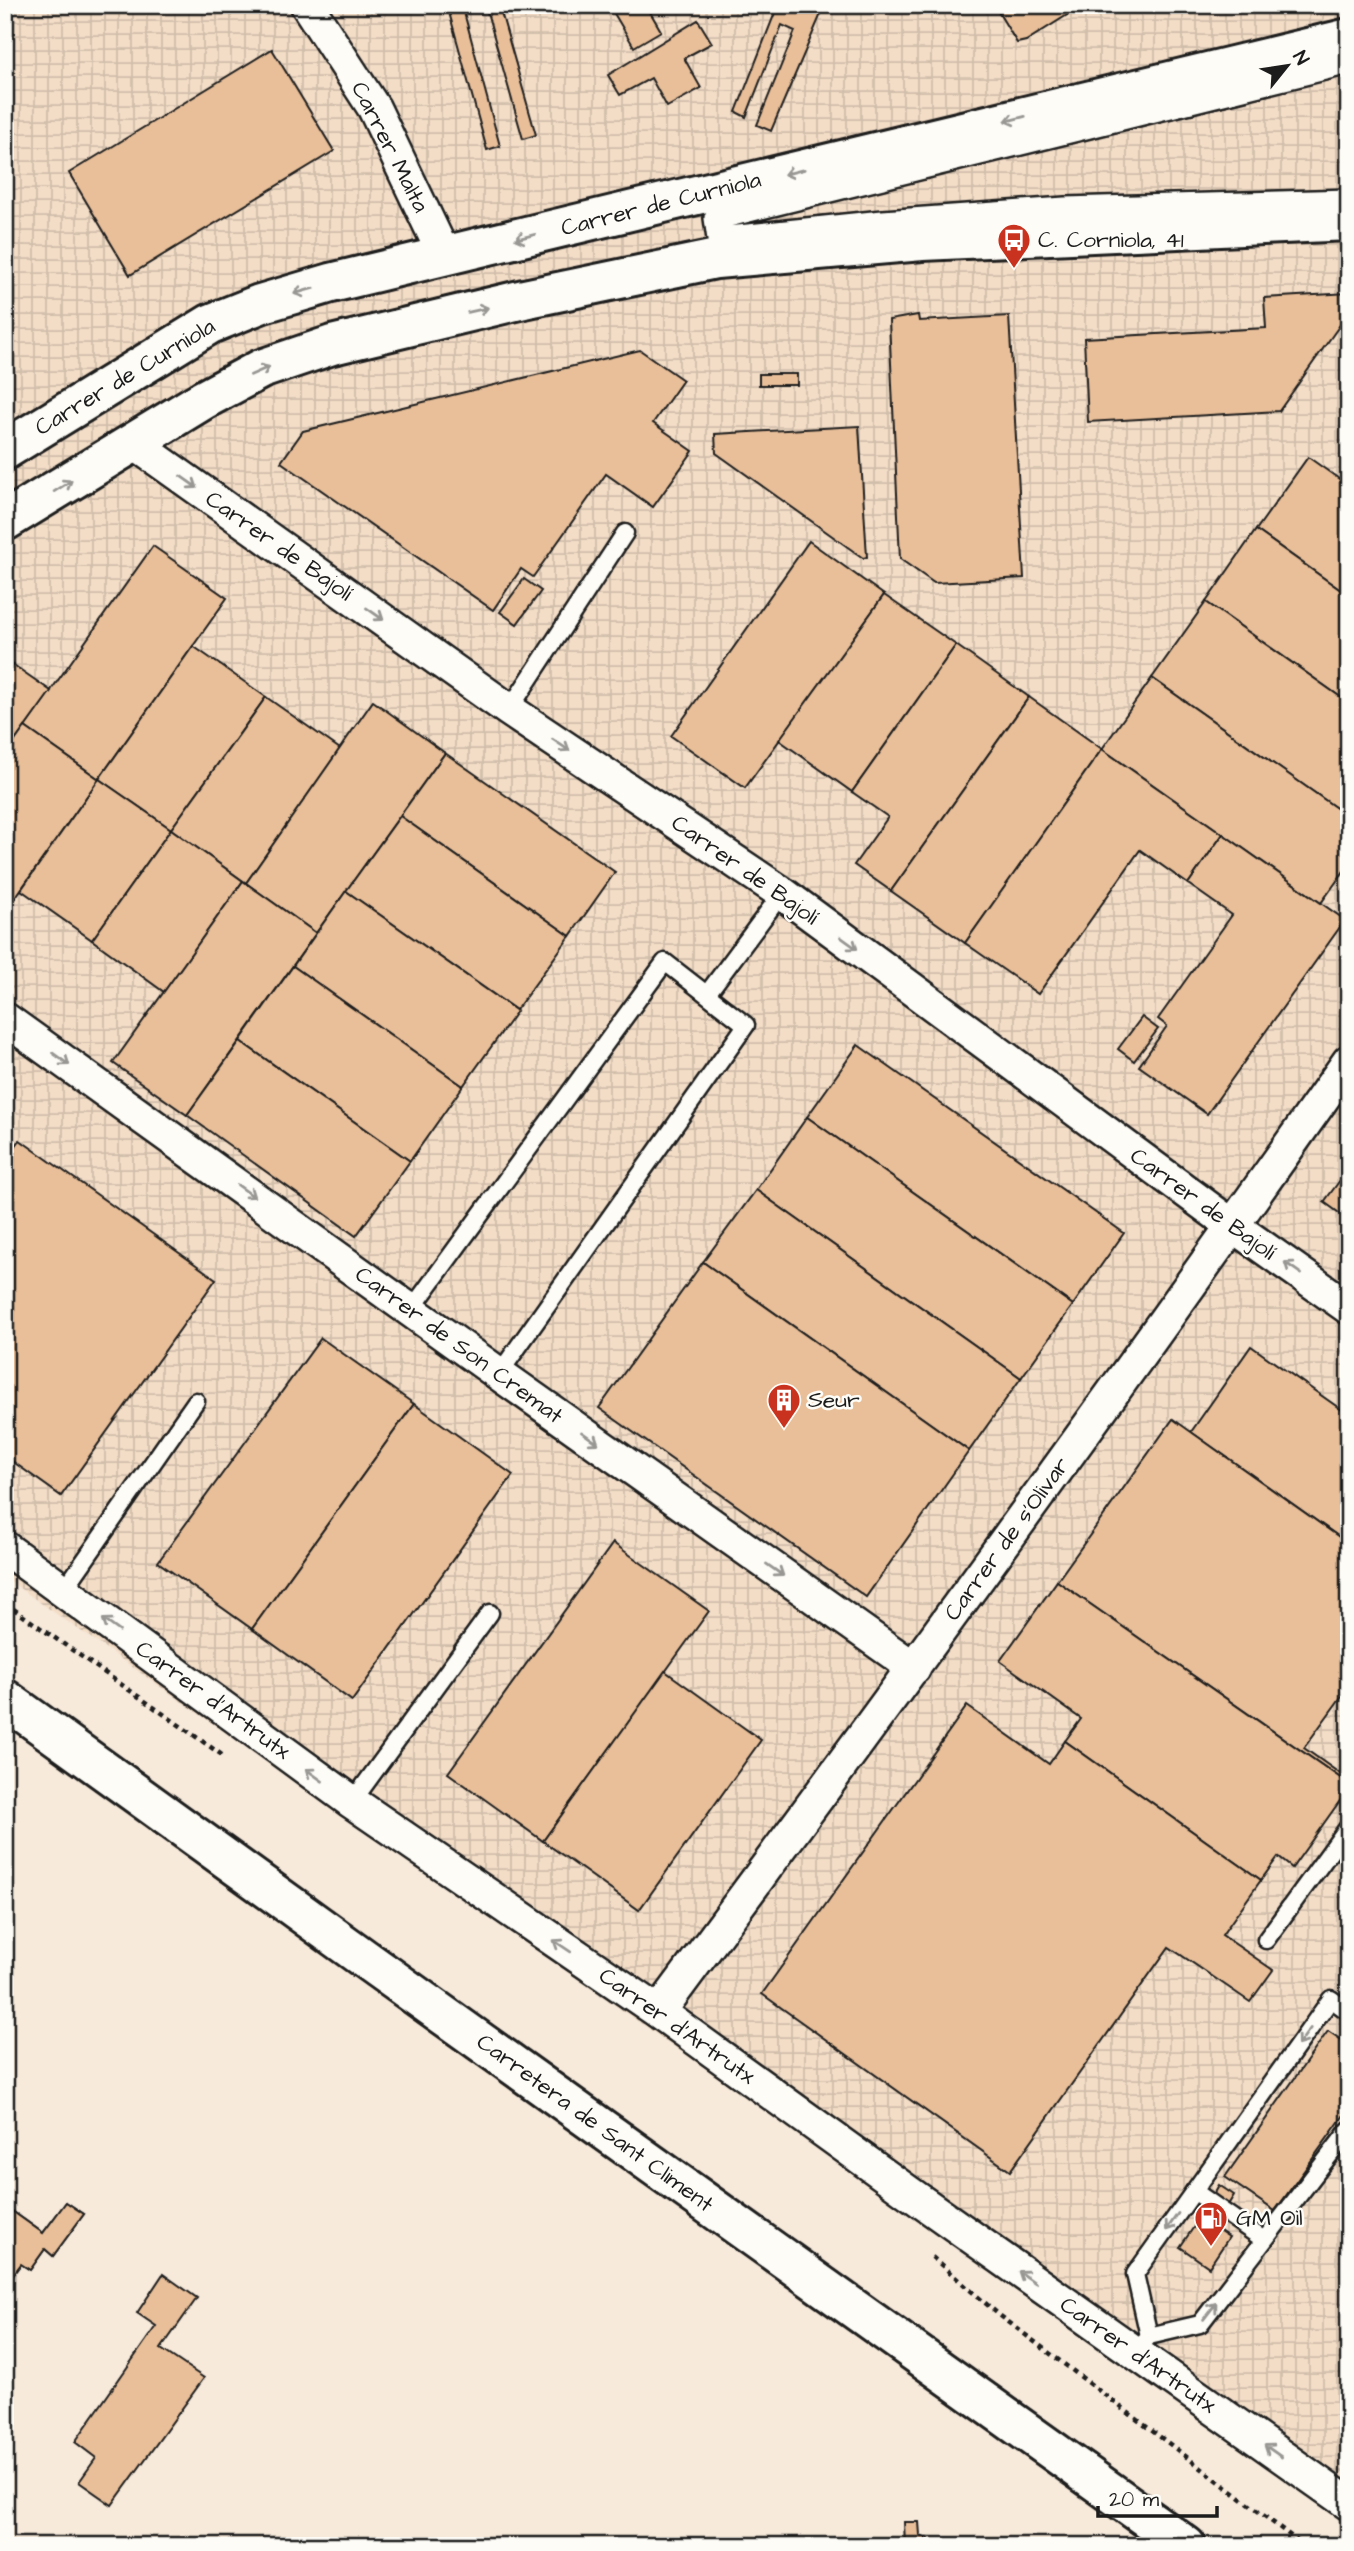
<svg xmlns="http://www.w3.org/2000/svg" width="1354" height="2551" font-family="'Architects Daughter',sans-serif">
  <defs>
    <pattern id="industrial-grid" width="8" height="8" patternUnits="userSpaceOnUse" patternTransform="scale(1.75)"><rect width="8" height="8" fill="#f3ddc7"/><path d="M0 4h8M4 0v8" fill="none" stroke="#d0bdaa"/></pattern>
  </defs>
  <rect width="100%" height="100%" fill="#f7eadb"/>
  <filter id="ink" filterUnits="userSpaceOnUse"><feTurbulence type="fractalNoise" baseFrequency=".0143" numOctaves="2"/><feDisplacementMap in="SourceGraphic" scale="14" xChannelSelector="R" yChannelSelector="G"/><feConvolveMatrix kernelMatrix="1 2 1 2 8 2 1 2 1" color-interpolation-filters="sRGB"/></filter>
  <g filter="url(#ink)">
    <polygon fill="url(#industrial-grid)" points="5,5 1349,5 1349,2519 5,1578"/>
    <g fill="#e9bf99" stroke="#1c1c1c" stroke-width="2">
      <polygon points="447,5 462,5 500,146 487,150"/>
      <polygon points="485,5 499,5 536,135 523,139"/>
      <polygon points="609,5 646,5 661,31 634,47"/>
      <polygon points="778,5 814,5 821,14 771,131 757,125 795,31 782,25 746,117 736,112"/>
      <polygon points="994,5 1083,5 1026,41 1017,43"/>
      <polygon points="698,20 712,43 684,58 701,88 667,107 651,78 620,95 608,75"/>
      <polygon points="272,49 334,151 130,275 69,173"/>
      <polygon points="1349,293 1349,312 1279,411 1088,422 1084,338 1266,328 1264,298"/>
      <polygon points="918,315 919,321 1009,316 1024,578 934,583 900,559 889,320"/>
      <polygon points="640,350 683,380 653,423 693,451 653,507 606,474 533,577 521,569 493,610 281,462 303,431"/>
      <rect x="759" y="374" width="38" height="11"/>
      <polygon points="859,426 867,557 863,558 716,453 715,434"/>
      <polygon points="1308,457 1349,486 1349,596 1256,530"/>
      <polygon points="1256,530 1349,596 1349,703 1206,602"/>
      <polygon points="809,541 884,595 745,788 671,736"/>
      <polygon points="153,546 227,598 99,779 25,727"/>
      <polygon points="524,579 541,591 517,624 500,612"/>
      <polygon points="884,595 956,645 852,792 779,740"/>
      <polygon points="1206,602 1349,703 1349,817 1152,678"/>
      <polygon points="956,645 1029,697 891,891 854,865 888,817 852,792"/>
      <polygon points="193,646 266,697 171,829 99,779"/>
      <polygon points="5,659 51,691 5,755"/>
      <polygon points="1152,678 1349,817 1349,864 1321,903 1102,749"/>
      <polygon points="266,697 340,749 246,883 171,829"/>
      <polygon points="1029,697 1102,749 965,943 891,891"/>
      <polygon points="373,701 445,753 316,933 246,883"/>
      <polygon points="25,727 99,779 5,912 5,755"/>
      <polygon points="1102,749 1223,834 1188,884 1140,850 1038,994 965,943"/>
      <polygon points="445,753 615,872 570,936 400,816"/>
      <polygon points="99,779 171,829 92,940 21,890"/>
      <polygon points="400,816 570,936 516,1010 346,891"/>
      <polygon points="171,829 243,881 164,992 92,940"/>
      <polygon points="1223,834 1345,920 1207,1114 1139,1066 1167,1026 1158,1019 1232,915 1188,884"/>
      <polygon points="243,881 316,933 187,1115 113,1063"/>
      <polygon points="346,891 517,1011 463,1086 293,966"/>
      <polygon points="293,966 463,1086 410,1161 240,1041"/>
      <polygon points="1142,1017 1158,1029 1134,1061 1118,1049"/>
      <polygon points="240,1041 410,1161 356,1236 187,1115"/>
      <polygon points="858,1045 1124,1233 1073,1305 807,1117"/>
      <polygon points="807,1117 1073,1305 1021,1378 756,1190"/>
      <polygon points="20,1140 216,1279 61,1496 5,1456 5,1161"/>
      <polygon points="1349,1168 1349,1220 1324,1202"/>
      <polygon points="756,1190 1021,1378 969,1451 703,1262"/>
      <polygon points="703,1262 969,1451 866,1597 599,1408"/>
      <polygon points="321,1338 414,1404 252,1629 158,1562"/>
      <polygon points="1251,1346 1349,1415 1349,1544 1191,1432"/>
      <polygon points="414,1404 513,1475 352,1701 252,1629"/>
      <polygon points="1173,1419 1349,1544 1349,1686 1304,1748 1349,1780 1349,1784 1057,1581"/>
      <polygon points="613,1543 709,1611 543,1841 448,1773"/>
      <polygon points="1057,1581 1349,1784 1349,1788 1292,1868 1278,1857 1261,1880 1065,1741 1081,1719 1000,1661"/>
      <polygon points="665,1671 761,1740 639,1910 543,1841"/>
      <polygon points="967,1706 1049,1764 1065,1741 1261,1880 1222,1935 1273,1970 1250,2002 1169,1947 1010,2171 762,1994"/>
      <polygon points="1328,2031 1349,2045 1349,2108 1275,2211 1225,2177"/>
      <polygon points="1219,2185 1234,2195 1228,2205 1213,2195"/>
      <polygon points="66,2202 84,2214 53,2256 45,2249 30,2270 21,2264 5,2285 5,2206 43,2233"/>
      <polygon points="66,2202 84,2214 53,2256 45,2249 30,2270 21,2264 5,2285 5,2206 43,2233"/>
      <polygon points="1200,2218 1229,2237 1209,2267 1180,2247"/>
      <polygon points="163,2274 197,2298 161,2349 204,2378 112,2505 79,2482 96,2458 75,2442 156,2326 137,2313"/>
      <polygon points="904,2522 919,2522 920,2535 928,2538 935,2546 905,2546"/>
    </g>
    <g fill="none" stroke-linecap="round" stroke-linejoin="round">
      <defs>
        <g id="service">
          <polyline points="509,710 625,533"/>
          <polyline points="707,994 782,893"/>
          <polyline points="411,1310 665,962 746,1025 499,1374"/>
          <polyline points="64,1590 196,1401"/>
          <polyline points="352,1802 490,1613"/>
          <polyline points="1266,1940 1349,1826"/>
          <polyline points="1194,2191 1264,2240"/>
          <polyline points="1149,2336 1135,2274 1331,1999 1349,2012"/>
          <polyline points="1143,2343 1149,2336 1200,2324 1349,2130"/>
        </g>
        <polyline id="pedestrian" points="1349,62 716,218 719,239 883,222 1065,209 1349,201"/>
        <g id="minor">
          <polyline points="307,5 374,108 445,257"/>
          <polyline points="134,443 509,710 782,893 1233,1226 1349,1308"/>
          <polyline points="5,1019 499,1374 914,1668"/>
          <polyline points="5,1548 352,1802 659,2012 908,2192 1349,2504"/>
          <path d="M659,2012C893,1697 1124,1381 1349,1061"/>
        </g>
        <g id="tertiary">
          <polyline points="5,450 210,324 260,304 331,283 1349,38"/>
          <polyline points="5,521 203,400 261,369 332,345 524,299 716,259 922,241 1349,221"/>
        </g>
        <polyline id="secondary" points="5,1699 369,1962 1186,2546"/>
      </defs>
      <use href="#service" stroke="#1c1c1c" stroke-width="21"/>
      <use href="#pedestrian" stroke="#1c1c1c" stroke-width="28"/>
      <use href="#minor" stroke="#1c1c1c" stroke-width="37"/>
      <use href="#tertiary" stroke="#1c1c1c" stroke-width="44"/>
      <use href="#secondary" stroke="#1c1c1c" stroke-width="44"/>
      <g stroke="#1c1c1c" stroke-width="4.5" stroke-dasharray="5 5" stroke-linecap="butt">
        <polyline points="5,1603 222,1755"/>
        <polyline points="932,2257 998,2314 1304,2546"/>
      </g>
      <use href="#service" stroke="#fdfcf7" stroke-width="16"/>
      <use href="#pedestrian" stroke="#fdfcf7" stroke-width="23"/>
      <use href="#minor" stroke="#fdfcf7" stroke-width="32"/>
      <use href="#tertiary" stroke="#fdfcf7" stroke-width="38"/>
      <use href="#secondary" stroke="#fdfcf7" stroke-width="38"/>
    </g>
    <defs><path id="oneway-shaft" d="M-6 0H5M1.5-3L5.5 0L1.5 3" fill="none" stroke-width="1.6" stroke-linecap="round" stroke-linejoin="round" transform="scale(1.75)"/></defs>
    <g stroke="#989794">
      <use href="#oneway-shaft" transform="translate(1015 119) rotate(166)"/>
      <use href="#oneway-shaft" transform="translate(794 172) rotate(166)"/>
      <use href="#oneway-shaft" transform="translate(525 237) rotate(166)"/>
      <use href="#oneway-shaft" transform="translate(304 291) rotate(164)"/>
      <use href="#oneway-shaft" transform="translate(478 310) rotate(-13)"/>
      <use href="#oneway-shaft" transform="translate(260 371) rotate(-24)"/>
      <use href="#oneway-shaft" transform="translate(189 482) rotate(35)"/>
      <use href="#oneway-shaft" transform="translate(63 486) rotate(-32)"/>
      <use href="#oneway-shaft" transform="translate(375 614) rotate(35)"/>
      <use href="#oneway-shaft" transform="translate(561 745) rotate(34)"/>
      <use href="#oneway-shaft" transform="translate(849 943) rotate(36)"/>
      <use href="#oneway-shaft" transform="translate(61 1059) rotate(36)"/>
      <use href="#oneway-shaft" transform="translate(246 1191) rotate(36)"/>
      <use href="#oneway-shaft" transform="translate(1293 1268) rotate(-145)"/>
      <use href="#oneway-shaft" transform="translate(590 1438) rotate(35)"/>
      <use href="#oneway-shaft" transform="translate(775 1570) rotate(35)"/>
      <use href="#oneway-shaft" transform="translate(111 1625) rotate(-144)"/>
      <use href="#oneway-shaft" transform="translate(314 1775) rotate(-144)"/>
      <use href="#oneway-shaft" transform="translate(562 1946) rotate(-146)"/>
      <use href="#oneway-shaft" transform="translate(1304 2037) rotate(126)"/>
      <use href="#oneway-shaft" transform="translate(1172 2222) rotate(125)"/>
      <use href="#oneway-shaft" transform="translate(1027 2277) rotate(-145)"/>
      <use href="#oneway-shaft" transform="translate(1210 2311) rotate(-52)"/>
      <use href="#oneway-shaft" transform="translate(1273 2451) rotate(-145)"/>
    </g>
  </g>
  <defs>
    <symbol id="bus-pin" viewBox="-11 -11 22 30"><path d="M0 17L-7.5 6A9.5 9.5 0 1 1 7.5 6Z" fill="#c8321e" stroke="#fdfcf7"/><path d="M-5-6H5V4H4V6H2V4H-2V6H-4V4H-5ZM-3.5-4V0h7V-4ZM-3.5 1.2v1.5H-2V1.2ZM2 1.2v1.5H3.5V1.2Z" fill="#fff"/></symbol>
    <symbol id="building-pin" viewBox="-11 -11 22 30"><path d="M0 17L-7.5 6A9.5 9.5 0 1 1 7.5 6Z" fill="#c8321e" stroke="#fdfcf7"/><path d="M-4-6H4V6H1V3H-1V6H-4ZM-2.5-4.3h1.7v1.8h-1.7ZM.8-4.3h1.7v1.8H.8ZM-2.5-1h1.7V.8h-1.7ZM.8-1h1.7V.8H.8Z" fill="#fff"/></symbol>
    <symbol id="fuel-pin" viewBox="-11 -11 22 30"><path d="M0 17L-7.5 6A9.5 9.5 0 1 1 7.5 6Z" fill="#c8321e" stroke="#fdfcf7"/><path d="M-5.5-6h7V0h2V4h1.3V-2.5L3-4.5l.8-.8L6-3V5H2.5V1h-1V6h-7ZM-4.2-4.7v3.2H.2V-4.7Z" fill="#fff"/></symbol>
  </defs>
  <g fill-rule="evenodd">
    <use href="#bus-pin" x="995" y="221" width="38" height="52"/>
    <use href="#building-pin" x="765" y="1381" width="38" height="52"/>
    <use href="#fuel-pin" x="1192" y="2199" width="38" height="52"/>
  </g>
  <g text-anchor="middle" dominant-baseline="central" stroke-width="5" stroke-linejoin="round" paint-order="stroke">
    <g font-size="23" fill="#1c1c1c" stroke="#fdfcf7">
      <text transform="translate(390 147) rotate(63)">Carrer Malta</text>
      <text transform="translate(661 204) rotate(-14)">Carrer de Curniola</text>
      <text transform="translate(125 377) rotate(-31)">Carrer de Curniola</text>
      <text transform="translate(279 546) rotate(35)">Carrer de Bajolí</text>
      <text transform="translate(745 870) rotate(35)">Carrer de Bajolí</text>
      <text transform="translate(1203 1204) rotate(36)">Carrer de Bajolí</text>
      <text transform="translate(459 1345) rotate(36)">Carrer de Son Cremat</text>
      <text transform="translate(1007 1539) rotate(-54)">Carrer de s'Olivar</text>
      <text transform="translate(213 1700) rotate(36)">Carrer d'Artrutx</text>
      <text transform="translate(677 2026) rotate(35)">Carrer d'Artrutx</text>
      <text transform="translate(595 2123) rotate(36)">Carretera de Sant Climent</text>
      <text transform="translate(1138 2355) rotate(35)">Carrer d'Artrutx</text>
    </g>
    <g font-size="23" fill="#1c1c1c" stroke="#fdfcf7" text-anchor="start">
      <text x="1038" y="240">C. Corniola, 41</text>
      <text x="808" y="1400">Seur</text>
      <text x="1236" y="2218">GM Oil</text>
    </g>
  </g>
  <rect width="1354" height="2551" fill="none" stroke="#fdfcf7" stroke-width="28"/>
  <rect x="14" y="14" width="1326" height="2523" fill="none" stroke="#1c1c1c" stroke-width="2.5" filter="url(#ink)"/>
  <g transform="translate(1287 66) rotate(60)" stroke="#fdfcf7" stroke-width="5" paint-order="stroke">
  <path d="M0-5L12 26L0 18L-12 26Z" fill="#1c1c1c"/>
  <text y="-10" font-size="19" font-weight="bold" text-anchor="middle" fill="#1c1c1c">N</text>
  </g>
  <path d="M1098 2506v10h119v-10" fill="none" stroke="#1c1c1c" stroke-width="3.5"/>
  <text x="1109" y="2506" font-size="21" fill="#1c1c1c" stroke="#fdfcf7" stroke-width="5" paint-order="stroke">20 m</text>
</svg>
